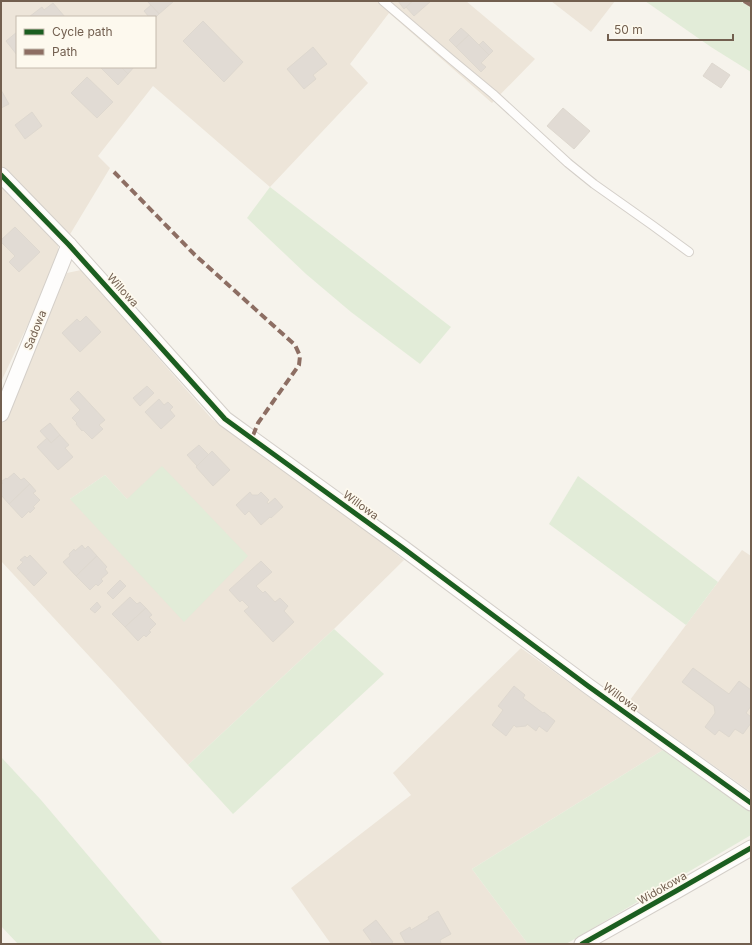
<svg xmlns="http://www.w3.org/2000/svg" width="752" height="945" font-family="Inter,sans-serif">
  <rect width="100%" height="100%" fill="#f6f3ec"/>
  <g fill="#ede5d9" fill-rule="evenodd">
    <path d="M1,1H466L535,59L492,103L389,13L350,64L368,83L270,187L153,86L98,156L110,168L69,236L58,243V260L1,382ZM17,17H155V67H17Z"/>
    <polygon points="551,1 615,1 591,32"/>
    <path d="M81,270L212,419L317,493L404,560L334,629L188,765L115,684L1,561V423L67,273ZM105,475L127,499H70Z"/>
    <polygon points="742,550 751,556 751,792 627,704"/>
    <polygon points="521,648 663,750 472,869 528,944 331,944 291,888 411,795 393,773"/>
  </g>
  <g fill="#e2ecd8">
    <polygon points="645,1 740,1 747,5 751,1 751,72 711,47"/>
    <polygon points="270,187 451,327 420,364 351,312 306,274 247,218"/>
    <polygon points="162,466 248,556 184,622 70,499 105,475 127,499"/>
    <polygon points="578,476 718,582 686,625 549,524"/>
    <polygon points="334,629 384,674 233,814 188,765"/>
    <polygon points="663,750 751,812 751,835 566,944 528,944 472,869"/>
    <polygon points="1,757 41,800 163,944 18,944 1,926"/>
  </g>
  <g fill="#e1dbd4" stroke="#ded8cf">
    <polygon points="147,1 174,1 159,14"/>
    <polygon points="398,1 413,1 404,9"/>
    <polygon points="413,1 431,1 414,16 406,7"/>
    <polygon points="53,3 65,17 29,17 42,7 44,10"/>
    <polygon points="151,5 159,14 155,18 155,17 149,17 144,11"/>
    <polygon points="203,21 243,62 224,82 183,41"/>
    <polygon points="461,28 469,35 456,47 449,40"/>
    <polygon points="17,32 17,55 6,41"/>
    <polygon points="469,35 489,55 481,63 486,67 481,72 456,47"/>
    <polygon points="483,41 493,51 489,55 479,45"/>
    <polygon points="313,47 327,64 313,75 316,79 304,89 287,69"/>
    <polygon points="712,63 730,75 721,88 703,76"/>
    <polygon points="100,67 121,67 128,74 118,85"/>
    <polygon points="121,67 134,67 128,74"/>
    <polygon points="87,77 113,102 97,118 71,93"/>
    <polygon points="1,90 9,104 1,108"/>
    <polygon points="563,108 590,131 574,149 547,126"/>
    <polygon points="32,112 42,126 25,139 15,125"/>
    <polygon points="15,227 40,252 19,272 9,262 15,256 1,242 1,240"/>
    <polygon points="86,316 101,332 80,352 62,333 77,319 80,322"/>
    <polygon points="147,386 154,393 140,406 133,398"/>
    <polygon points="78,391 105,420 99,425 103,429 92,439 83,430 82,431 76,424 77,423 72,418 80,410 70,399"/>
    <polygon points="159,399 164,405 168,402 173,407 170,410 175,416 161,429 145,412"/>
    <polygon points="50,423 60,435 51,443 40,431"/>
    <polygon points="60,435 69,445 65,448 73,457 58,470 37,447 47,438 51,443"/>
    <polygon points="199,445 209,455 197,466 187,455"/>
    <polygon points="212,451 230,470 213,486 196,467"/>
    <polygon points="14,473 21,480 24,478 30,484 9,504 1,495 1,485 3,483 1,482 6,478 7,479"/>
    <polygon points="30,484 36,491 33,493 40,500 33,507 35,508 30,513 29,511 22,518 9,504"/>
    <polygon points="250,492 252,495 258,495 261,492 269,500 267,502 268,504 275,498 283,507 271,518 270,517 261,525 249,511 245,515 236,505"/>
    <polygon points="82,545 85,549 88,546 97,556 76,576 63,562 70,556 69,554 74,549 75,551"/>
    <polygon points="30,555 47,573 34,586 17,568 23,562 20,560 25,556 27,558"/>
    <polygon points="97,556 107,567 105,569 108,573 101,579 103,581 98,586 96,584 90,590 76,576"/>
    <polygon points="261,561 272,572 256,586 263,593 265,591 275,602 280,598 288,606 284,611 294,622 273,642 244,611 249,607 242,600 240,602 229,590"/>
    <polygon points="120,580 126,586 113,599 107,593"/>
    <polygon points="130,597 137,604 140,602 146,608 125,627 112,614"/>
    <polygon points="97,602 101,607 95,613 90,609"/>
    <polygon points="146,608 152,615 149,617 156,624 149,631 151,632 146,637 144,635 138,641 125,627"/>
    <polygon points="693,668 729,694 739,681 751,690 751,706 746,713 751,717 751,723 743,734 735,729 729,737 719,730 715,735 705,727 715,713 714,706 682,682"/>
    <polygon points="514,686 525,695 523,698 543,713 544,712 555,721 547,732 539,726 536,731 527,724 526,726 516,727 514,725 506,736 492,725 503,710 498,706"/>
    <polygon points="438,911 451,934 440,940 441,943 439,944 406,944 400,933 410,927 411,930 429,919 428,917"/>
    <polygon points="376,920 393,942 390,944 373,944 363,930"/>
  </g>
  <g fill="none" stroke-linecap="round" stroke-linejoin="round">
    <defs>
      <polyline id="lane" points="383,1 452,60 493,94 568,163 594,184 652,225 689,252"/>
      <g id="street">
        <polyline points="1,175 69,245 225,419 403,548 588,686 751,803"/>
        <polyline points="1,414 69,245"/>
        <polyline points="582,944 676,891 751,848"/>
      </g>
    </defs>
    <use href="#lane" stroke="#d4cfc9" stroke-width="10"/>
    <use href="#street" stroke="#d4cfc9" stroke-width="17"/>
    <use href="#lane" stroke="#fefdfc" stroke-width="8"/>
    <use href="#street" stroke="#fefdfc" stroke-width="15"/>
    <g stroke="#8d6e63" stroke-width="4" stroke-dasharray="8 4" stroke-linecap="butt">
      <polyline points="744,1 751,5"/>
      <polyline points="114,172 195,255 295,345 300,356 299,365 258,423 252,438"/>
    </g>
    <defs>
      <g id="cycleway">
        <polyline points="1,175 69,245 225,419 403,548 588,686 751,803"/>
        <polyline points="582,944 676,891 751,848"/>
      </g>
    </defs>
    <use href="#cycleway" stroke="#fdf9ee" stroke-width="8"/>
    <use href="#cycleway" stroke="#1b5e20" stroke-width="5"/>
  </g>
  <g text-anchor="middle" dominant-baseline="central" stroke-width="3.5" stroke-linejoin="round" paint-order="stroke">
    <g font-size="11" fill="#725f4f" stroke="#fdf9ee">
      <text transform="translate(123 290) rotate(48)">Willowa</text>
      <text transform="translate(35 330) rotate(-68)">Sadowa</text>
      <text transform="translate(361 505) rotate(36)">Willowa</text>
      <text transform="translate(621 697) rotate(36)">Willowa</text>
      <text transform="translate(662 888) rotate(-30)">Widokowa</text>
    </g>
  </g>
  <rect width="752" height="945" fill="none" stroke="#725f4f" stroke-width="4"/>
  <rect x="16" y="16" width="140" height="52" fill="#fdf9ee" stroke="#c5bbae"/>
  <rect x="24" y="29" width="20" height="6" fill="#1b5e20" stroke="#c5bbae"/>
  <text x="52" y="36" font-size="12" fill="#725f4f">Cycle path</text>
  <rect x="24" y="49" width="20" height="6" fill="#8d6e63" stroke="#c5bbae"/>
  <text x="52" y="56" font-size="12" fill="#725f4f">Path</text>
  <path d="M608 34v6h125v-6" fill="none" stroke="#725f4f" stroke-width="2"/>
  <text x="614" y="34" font-size="12" fill="#725f4f" stroke="#fdf9ee" stroke-width="3" paint-order="stroke">50 m</text>
</svg>
